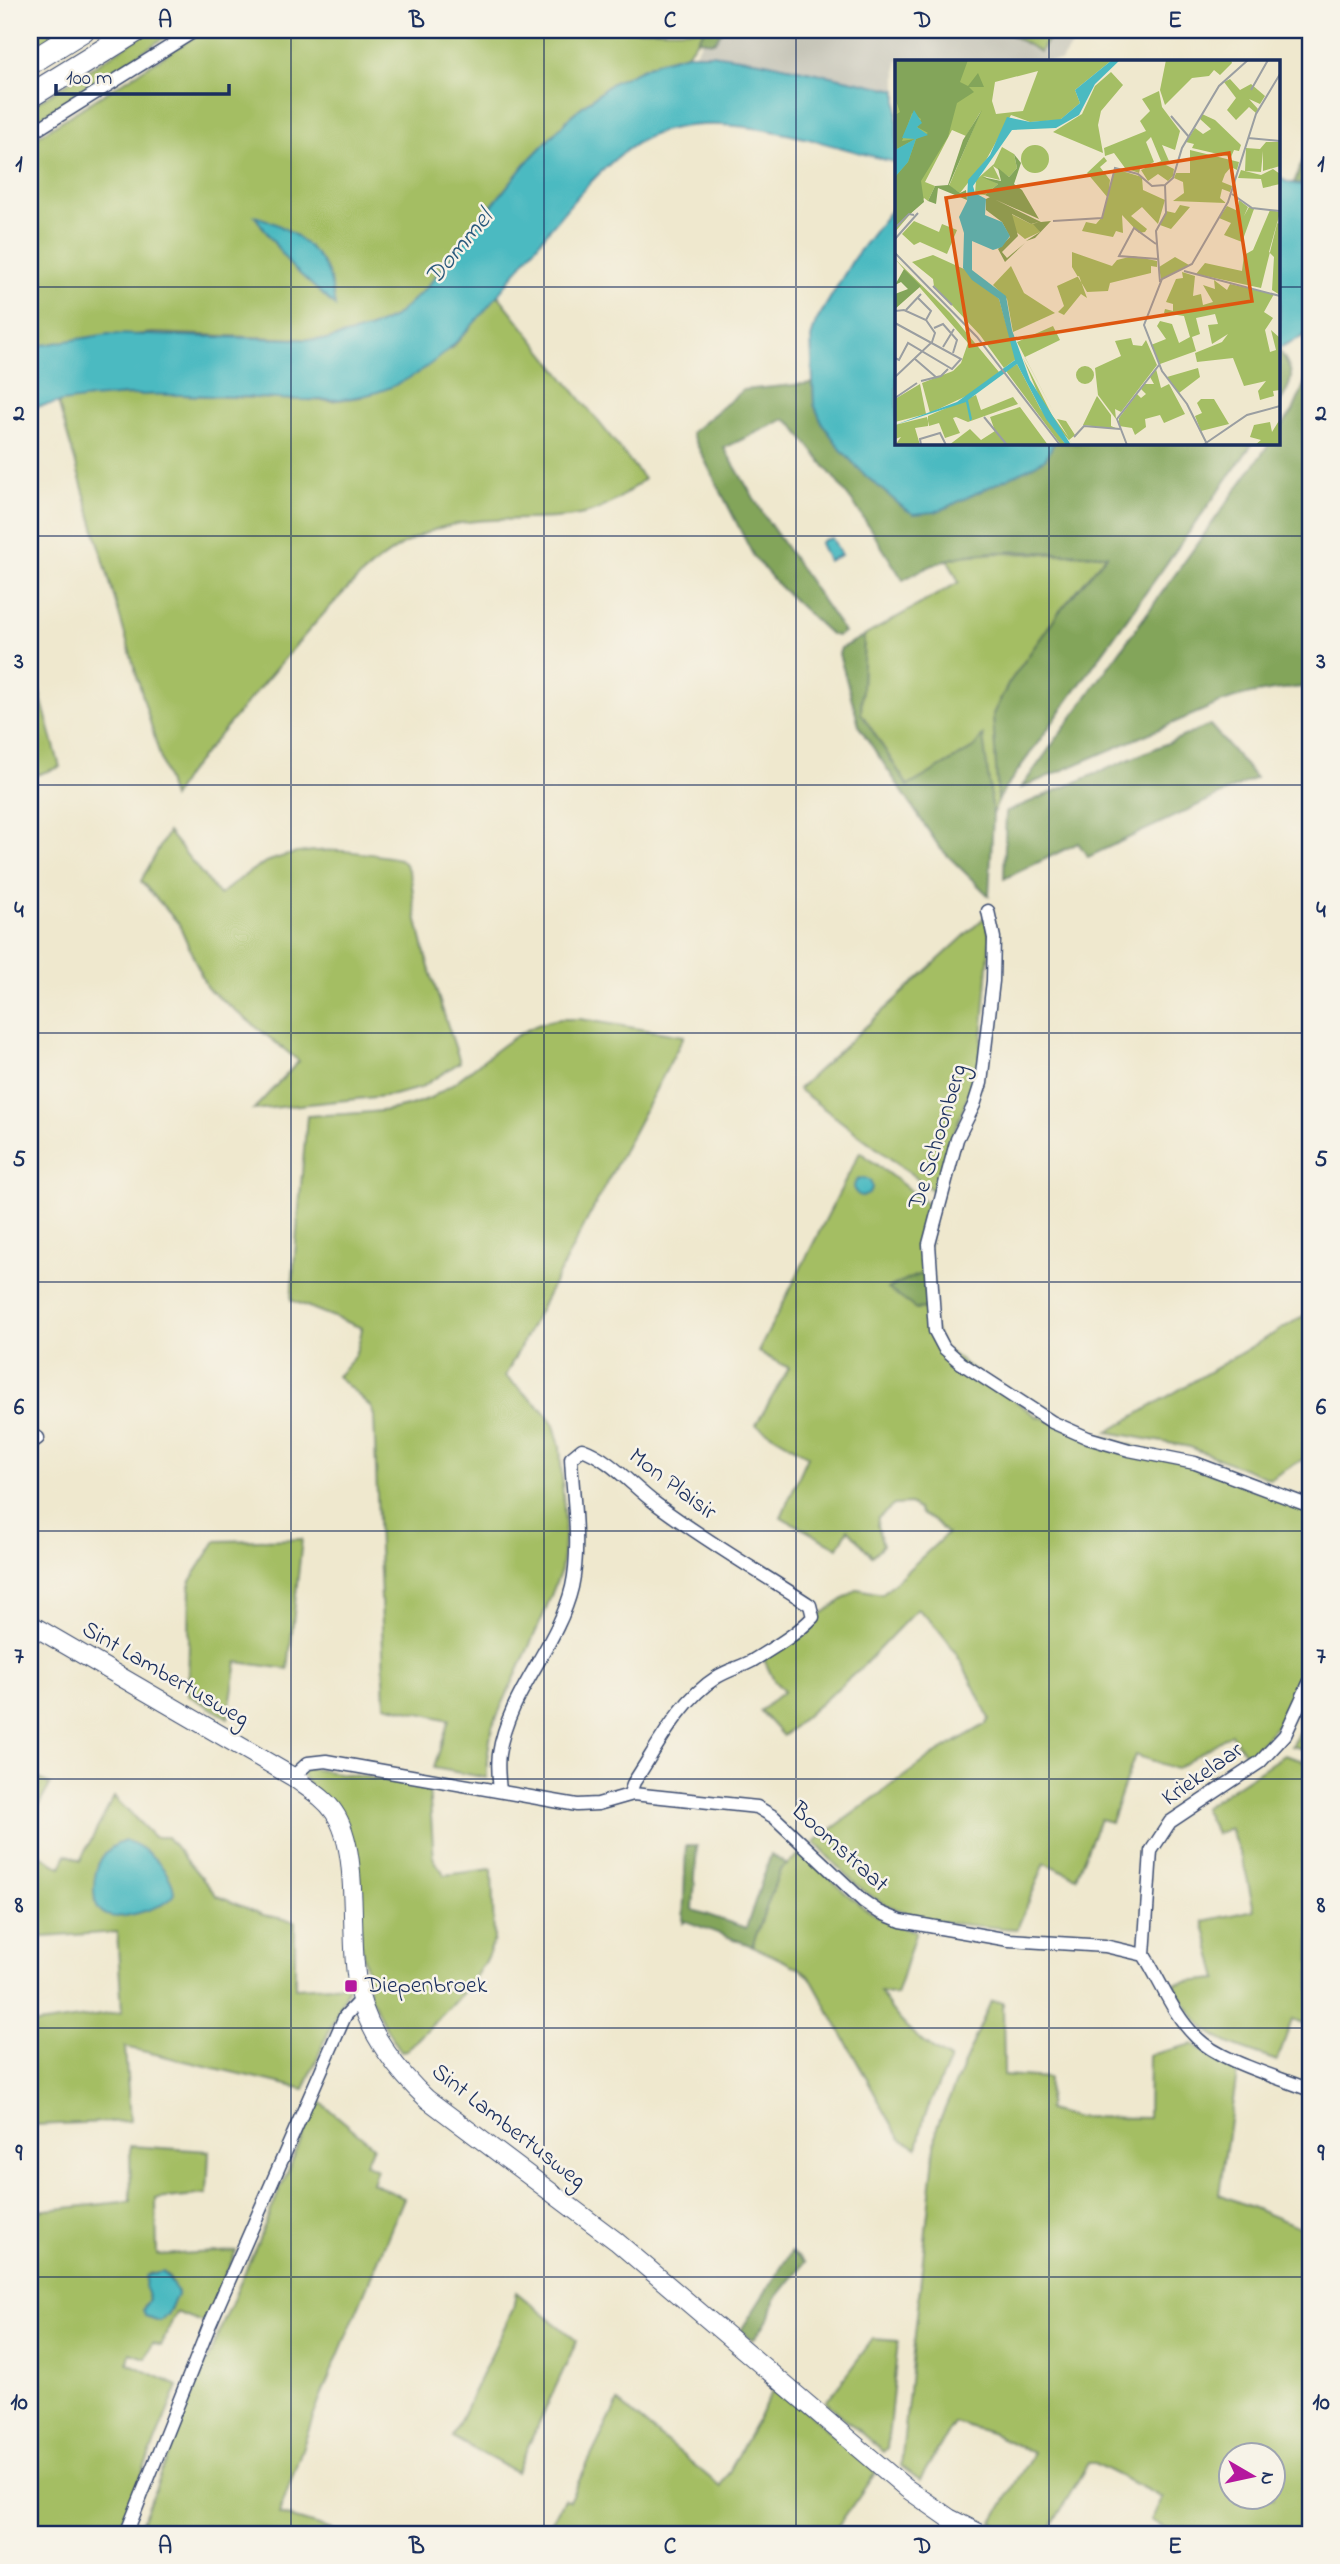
<svg xmlns="http://www.w3.org/2000/svg" width="1340" height="2564" font-family="'Indie Flower',sans-serif">
  <rect width="100%" height="100%" fill="#f7f3e8"/>
  <filter id="ink" filterUnits="userSpaceOnUse"><feTurbulence type="fractalNoise" baseFrequency=".0143" numOctaves="2"/><feDisplacementMap in="SourceGraphic" scale="14" xChannelSelector="R" yChannelSelector="G"/><feConvolveMatrix kernelMatrix="1 2 1 2 8 2 1 2 1" color-interpolation-filters="sRGB"/></filter>
  <filter id="wash" filterUnits="userSpaceOnUse"><feTurbulence type="fractalNoise" baseFrequency=".00686" numOctaves="4" result="noise"/><feDisplacementMap in="SourceGraphic" scale="28" xChannelSelector="R" yChannelSelector="G"/><feGaussianBlur stdDeviation="1.57" result="paint"/><feColorMatrix in="noise" values="0 0 0 0 0 0 0 0 0 0 0 0 0 0 0 0 0 1.4 0 .05"/><feComposite in="paint" operator="in"/></filter>
  <g filter="url(#wash)">
    <rect width="100%" height="100%" fill="#efe8ce"/>
    <polygon fill="#c6c5b8" points="709,30 1081,30 1061,61 897,61 897,90 760,61 712,54 694,54"/>
    <g fill="#a4be64" stroke="#607661" stroke-width="2" fill-rule="evenodd">
      <polygon points="30,30 66,30 30,53"/>
      <polygon points="151,30 176,30 30,124 30,107"/>
      <path d="M205,30H704L687,54L657,62L612,83L574,113L526,163L427,287L396,316L371,328L327,340L152,333L30,348V141ZM256,218C282,232 320,245 329,276C331,285 332,295 334,304L290,265Z"/>
      <polygon points="1003,30 1053,30 1040,52"/>
      <path d="M498,295L644,479C626,494 607,509 584,514C534,525 480,512 431,531C371,553 321,616 280,664C249,700 218,737 187,774L172,798L58,402L78,398L155,394L331,401L361,397L452,348Z"/>
      <polygon points="997,553 1107,555 1059,612 1009,683 993,714 998,801 993,815 982,737 975,747 908,786 861,713 864,636 959,582 948,560 961,556"/>
      <polygon points="30,658 60,767 30,777"/>
      <path d="M168,832L219,895C235,884 251,868 269,861C311,844 357,851 400,859C413,870 412,888 414,904C423,958 443,1010 460,1062L420,1088L394,1095L253,1110L299,1061L207,988L179,924L141,881Z"/>
      <polygon points="986,916 990,939 980,1064 953,1135 935,1192 798,1089"/>
      <path d="M559,1019H580L684,1036L505,1376L544,1411L554,1425L560,1447L565,1527L563,1555L561,1570L543,1616L492,1727L487,1758V1778L434,1768L449,1720L385,1705L374,1416L371,1407L337,1376C355,1360 358,1351 362,1328L291,1300L307,1116C347,1113 393,1115 430,1098C472,1077 510,1026 559,1019Z"/>
      <path d="M860,1152L932,1207L925,1273L892,1286L928,1308L941,1346L1036,1416L1188,1463L1310,1512V1650L1287,1708L1277,1725L1248,1758L1231,1734L1176,1769L1135,1755L1111,1822L1100,1819L1076,1877L1045,1863L1017,1929C973,1926 923,1923 883,1903C856,1889 835,1863 814,1842L933,1755L986,1724L989,1719C970,1678 953,1637 917,1609L861,1668L783,1736L760,1711L784,1691L774,1681L762,1655L858,1589L882,1594L947,1534L936,1522L922,1515L918,1509L910,1504L894,1505L878,1518L877,1526L883,1545L872,1556L848,1529L838,1548L781,1517L808,1456L756,1425L789,1368L758,1352Z"/>
      <polygon points="1310,1312 1310,1455 1270,1479 1190,1447 1108,1432"/>
      <polygon points="302,1539 288,1669 237,1662 228,1718 188,1695 190,1581 216,1541"/>
      <polygon points="1310,1715 1310,1751 1291,1746"/>
      <path d="M1284,1755L1310,1763V2026L1292,2020L1277,2061C1221,2041 1202,2040 1174,1983L1218,1979L1203,1921L1254,1910L1245,1869L1230,1828L1216,1834L1203,1808Z"/>
      <path d="M306,1768L429,1787L434,1860L445,1875L492,1869L494,1940C481,1983 437,2018 407,2050L401,2051L384,2025L370,1996L361,1942L354,1843L301,1774Z"/>
      <polygon points="30,1773 50,1785 30,1821"/>
      <path d="M114,1797L154,1837H167L217,1896L263,1915L295,1921V1988L349,1985L304,2089L125,2047L130,2121L34,2125L37,2211L131,2201L130,2146L209,2151L207,2194L156,2199L157,2255L236,2251L205,2323L176,2312L161,2346L152,2343L146,2358L130,2353L128,2363L178,2386L117,2534H30V2025L122,2012L117,1932L30,1938V1849L61,1867L67,1854L80,1861ZM163,2271C180,2286 177,2307 160,2321L145,2316L144,2307L149,2299V2274Z"/>
      <path d="M803,1851C837,1885 867,1921 916,1931L896,1995L880,1992C897,2022 920,2043 950,2059L924,2117L917,2148L901,2139L895,2130L810,1977L799,1968L752,1946L780,1870Z"/>
      <path d="M991,2001L1003,2002L1004,2075L1049,2078L1048,2110L1074,2117L1148,2118L1149,2055L1193,2044L1209,2055L1238,2067L1219,2194L1307,2230L1310,2221V2522L1303,2534H1175L1151,2520L1163,2498L1094,2463H1088L1047,2534H1014L992,2523L1033,2453L991,2433L954,2422L920,2480L901,2466L937,2127ZM1232,2456H1274V2498H1232Z"/>
      <polygon points="318,2100 373,2146 365,2164 377,2170 372,2183 404,2198 319,2401 279,2514 345,2534 137,2534 204,2368"/>
      <polygon points="516,2292 577,2341 516,2472 452,2437 513,2309"/>
      <polygon points="873,2339 898,2341 887,2448 883,2452 826,2402"/>
      <polygon points="776,2385 876,2472 832,2534 545,2534 564,2499 569,2501 618,2402 721,2487"/>
    </g>
    <g fill="#83a55a" stroke="#4f6a5c" stroke-width="2">
      <polygon points="704,30 723,30 714,42 698,40"/>
      <polygon points="1310,143 1310,185 1294,183"/>
      <path d="M1279,350C1296,373 1294,381 1279,404Z"/>
      <path d="M1310,371V681L1304,687C1275,689 1247,693 1220,703L1021,788L1270,443H1279V430L1293,411Z"/>
      <path d="M813,383L814,404L822,423L843,452L866,476L905,509L934,512L945,508L1035,465L1046,457L1054,443H1253L1004,790L998,801L993,714L1009,683L1059,612L1107,555C1065,554 998,547 958,557C939,561 920,570 903,580L855,505L792,424L785,419L724,448L765,517L844,632L837,636L830,634L779,586L754,557L691,433L743,390Z"/>
      <polygon points="864,636 861,713 908,786 975,747 983,735 993,815 989,896 940,848 860,728 839,654 841,648"/>
      <polygon points="1210,725 1256,778 1088,857 1078,843 1004,879 1006,812"/>
      <polygon points="925,1273 928,1308 916,1309 888,1289 905,1280"/>
      <polygon points="686,1846 697,1846 693,1910 746,1928 771,1854 787,1865 780,1870 752,1946 686,1921 683,1923"/>
      <polygon points="791,2252 805,2262 774,2301 770,2317 753,2340 741,2330"/>
    </g>
    <g fill="#4bbac1" stroke="#337490" stroke-width="2">
      <path d="M687,54H712L760,61L897,90V163C827,145 718,105 650,136C598,159 537,246 501,291C469,331 435,370 386,389C350,403 315,400 277,399C245,397 213,396 182,395C130,393 80,397 30,408V348L37,346L108,334L327,340L371,328L396,316L427,287L526,163L574,113L612,83L657,62Z"/>
      <path d="M1279,177C1286,184 1300,185 1310,185V333L1279,348Z"/>
      <polygon points="897,202 897,443 1054,443 1046,458 1035,465 945,508 934,512 914,514 905,509 866,476 843,452 822,423 814,404 811,338 816,322 854,258"/>
      <path d="M255,216C283,224 316,245 328,273C332,283 333,295 335,306L290,265Z"/>
      <polygon points="832,538 841,555 828,561 820,543 824,540"/>
      <circle cx="863" cy="1187" r="9"/>
      <path d="M125,1841C144,1844 173,1873 174,1893C170,1904 158,1906 148,1910C121,1919 93,1925 94,1887C95,1864 103,1848 125,1841Z"/>
      <polygon points="163,2271 177,2291 177,2295 167,2315 160,2321 145,2316 143,2310 149,2299 145,2288 146,2276"/>
    </g>
  </g>
  <g filter="url(#ink)">
    <g fill="none" stroke-linecap="round" stroke-linejoin="round">
      <defs>
        <g id="street">
          <polyline points="30,134 196,30"/>
          <polyline points="988,911 994,938 993,981 981,1083 974,1105 957,1139 929,1244 935,1331 944,1348 961,1363 1052,1422 1088,1438 1129,1450 1195,1463 1310,1506"/>
          <polyline points="30,1444 38,1438"/>
          <path d="M293,1777L308,1763L326,1761L577,1805L598,1804L633,1794L757,1807L774,1817L863,1901L879,1912L901,1921L1009,1940L1105,1946L1144,1955C1161,1982 1173,2015 1197,2038C1220,2061 1278,2077 1310,2090"/>
          <path d="M500,1791C499,1779 497,1766 499,1754C508,1693 558,1646 572,1587C581,1546 573,1500 571,1458L582,1449C610,1459 631,1485 655,1503C704,1540 758,1571 810,1605L813,1617C796,1635 773,1648 752,1661C741,1667 728,1670 717,1677C679,1701 658,1746 634,1782L630,1793L633,1794"/>
          <polyline points="1144,1955 1151,1851 1170,1822 1260,1762 1285,1735 1310,1681"/>
          <polyline points="126,2534 210,2324 345,2016 361,1999"/>
        </g>
        <path id="secondary" d="M30,1624L293,1777C307,1788 324,1797 334,1812C363,1854 346,1944 360,1996C370,2035 398,2072 427,2099L616,2241L906,2488L949,2518L981,2534"/>
        <g id="highway">
          <polyline points="30,63 83,30"/>
          <polyline points="30,96 137,30"/>
        </g>
      </defs>
      <use href="#street" stroke="#3b4b6f" stroke-width="15"/>
      <use href="#secondary" stroke="#3b4b6f" stroke-width="20"/>
      <use href="#highway" stroke="#3b4b6f" stroke-width="25"/>
      <use href="#street" stroke="#fff" stroke-width="12"/>
      <use href="#secondary" stroke="#fff" stroke-width="18"/>
      <use href="#highway" stroke="#fff" stroke-width="23"/>
    </g>
  </g>
  <path fill="none" stroke="#1b2f5e" stroke-width="2" stroke-opacity="0.55" d="M291,30V2534M544,30V2534M796,30V2534M1049,30V61M30,287H897M1279,287H1310M1049,443V2534M30,536H1310M30,785H1310M30,1033H1310M30,1282H1310M30,1531H1310M30,1779H1310M30,2028H1310M30,2277H1310"/>
  <rect fill="#b5179e" stroke="#f7f3e8" stroke-width="2.5" x="344" y="1979" width="14" height="14" rx="3.5"/>
  <g text-anchor="middle" dominant-baseline="central" stroke-width="5" stroke-linejoin="round" paint-order="stroke">
    <g font-size="24" fill="#1b2f5e" stroke="#f7f3e8">
      <text transform="translate(939 1137) rotate(-73)">De Schoonberg</text>
      <text transform="translate(672 1485) rotate(37)">Mon Plaisir</text>
      <text transform="translate(165 1675) rotate(30)">Sint Lambertusweg</text>
      <text transform="translate(1203 1775) rotate(-35)">Kriekelaar</text>
      <text transform="translate(839 1848) rotate(42)">Boomstraat</text>
      <text transform="translate(508 2127) rotate(38)">Sint Lambertusweg</text>
    </g>
    <g font-size="24" fill="#1b2f5e" stroke="#f7f3e8" text-anchor="start">
      <text x="365" y="1986">Diepenbroek</text>
    </g>
    <g font-size="26" font-style="italic" fill="#29597c" stroke="#f7f3e8">
      <text transform="translate(460 248) rotate(-50)">Dommel</text>
    </g>
  </g>
  <g transform="translate(895 60)">
    <rect width="385" height="385" fill="#efe8ce"/>
    <path d="M0,0H217L180,30L185,43L165,60L135,62L116,55L91,100L65,133L54,126L86,51L71,76L57,70L30,122L40,126L33,141L29,138L0,172ZM143,11L128,51L101,54L97,41L100,22ZM271,0H336L337,3L325,15L319,10L314,16L297,18L270,45L265,30ZM216,12L228,25L206,51L203,65L208,93L158,72L187,54L200,26ZM335,19L345,30L356,24L370,36L365,44L354,39L363,49L361,53L354,47L341,60L332,50L341,38L329,22ZM264,31L267,47L285,71L280,90L267,85L274,101L269,104L279,109L278,116L273,121L263,114L253,121L246,110L266,101L256,77L251,82L259,102L245,109L244,113L230,108L219,93L210,96L209,88L251,71L245,61L255,51L247,39ZM307,54L320,60L346,85L344,91L339,90L336,97L297,88L299,84L291,82L300,68L308,74L316,69L305,59ZM371,82H385V106L368,111V91L366,112L350,111L351,88L365,89ZM126 99a14 14 0 1 1 28 0a14 14 0 1 1-28 0ZM107,87L119,94L122,108L114,117L98,106L105,120L88,116L103,124L90,135L80,134L81,120L99,104ZM295,90L344,102L342,110L336,107L330,114L327,122L337,126L335,132L327,129L325,138L331,143L278,141L289,133L288,122L279,118L281,113H295ZM209,97L212,101L205,107L215,120L213,138L192,113ZM220,109L247,117L248,130L270,140L263,164L247,147L236,156L252,169L250,172L244,173L227,155L228,173L221,171L218,177L187,171L191,162L201,164L207,157ZM378,109L385,114V124L368,128L366,119L343,118L346,110L366,115ZM344,140L353,147L349,156L354,147L359,149L347,182L329,175L336,163L324,158L332,146L343,151ZM285,145L295,147L276,169L265,165L271,151L280,153ZM375,150L385,152L366,228L301,214L310,203L347,211L349,195L358,190ZM116,154L136,164L147,162L140,164L145,172L130,179L120,171ZM19,161L44,172L47,164L62,170L52,194L25,182L19,185L7,174ZM382,163L385,164V235L377,230L379,197L374,192ZM177,192L217,206L222,200L238,196L262,201V207L256,206V213L215,223L213,231L192,232L177,207ZM38,195L69,209L104,239L121,299L109,308L85,275L39,226L38,219L17,202ZM280,197L294,205L266,219L264,207ZM0,199L55,253L104,312L82,331L35,353L27,323L58,311L66,303L73,283ZM116,206L129,233L160,253L118,272L112,239L98,225ZM287,212L300,216L298,236L306,234L308,245L318,242L308,225L320,229L319,220L332,230L335,224L379,234L369,252L378,258L370,270L375,292L381,290L376,270L385,278V330L378,331L379,336L365,340L363,331L371,321L349,326L338,298L302,302L300,293L327,282L333,274L317,284L313,265L323,264L320,254L301,258L305,274L297,277L301,291L265,304L256,285L271,279L262,266L265,261L277,264L284,283L295,277L289,256L269,253L270,249L278,251V244L271,242L281,219L288,218ZM184,216L192,238L186,234L169,255L163,252L169,246L162,226ZM158,266L165,280L130,297L161,357L122,282ZM236,278L238,285L247,286L251,280L262,305L226,352L220,349L221,359L203,335L200,308L226,296L220,281ZM128,298L157,355L174,378L162,359L171,361L180,375L174,380L178,385L162,366L146,341ZM122,304L145,348L171,385H166L111,311ZM181 315a9 9 0 1 1 18 0a9 9 0 1 1-18 0ZM303,308L305,317L284,333L272,317ZM261,309L266,328L274,324L290,354L269,363L265,355L250,359L251,367L240,375L237,368L224,366V358L242,334L246,338L251,334L246,329L250,324H259L255,317ZM25,324L31,354L0,362V339ZM81,335L86,350L118,337L123,344L73,362L61,357L58,358L65,373L50,378L44,363L34,366L33,361V366L20,368L25,385H0L6,377L0,379V365L32,357L33,361V356ZM202,336L216,355V366L223,369L188,365ZM306,339H319L334,364L306,371L300,356L307,353L302,343ZM125,347L153,385H54L75,369L86,380L100,371L95,357ZM385,359V385H360L366,380L355,377L359,365L375,362L377,372Z" fill="#a4be64" fill-rule="evenodd"/>
    <path d="M0,0H73L65,22L73,26L83,13L89,27H74L79,32L62,43L53,77L26,121L29,142L0,167V117L13,102L21,79L33,73L22,67L26,59L17,53L7,81L20,79L0,90V55L5,52L0,38ZM87,50L54,125L65,133L71,130L72,140L43,128L41,144L33,141L40,126L53,125L68,80ZM119,94L126,103L119,124L127,130L144,159L90,135L103,124L87,117L106,121L103,108L114,117L122,108ZM95,137L146,162L156,161L140,178L131,181L145,172L138,164L144,162L136,164L117,154L123,176L107,192L112,198L130,183L110,202L103,189L115,177L107,162L91,150V139ZM9,209L26,226L0,249V234L13,229L6,222L0,225Z" fill="#83a55a"/>
    <path d="M217,0H225L200,24L184,55L161,68L117,70L78,126L80,133L91,139L90,155L107,162L115,176L107,187L98,190L77,181V210L111,236L117,270L135,320L176,385H171L151,359L122,304L73,340L77,359L75,361L71,342L0,365L62,342L120,300L104,239L77,220L68,208L69,173L64,157L72,141L73,120L95,95L112,57L135,62L166,59L185,43L180,30ZM19,50L27,63L22,67L33,75L21,79L13,102L0,117V90L20,79L7,78Z" fill="#4bbac1"/>
    <path fill="none" stroke="#9a9ea1" stroke-width="2" d="M356,30L373,0M276,56L294,77M353,78L385,81M270,125L278,118L287,88L324,26L353,0M337,134L357,148L385,151M158,161L207,158L220,108L243,114L257,126L270,125M0,168L14,154L19,155M0,179L23,153M261,184L239,168L224,196L263,199M0,193L82,277L165,385M289,211L385,236M265,222L261,171L271,153L270,125M38,226L57,245M23,238L36,251L31,260M11,250L26,234M0,251L9,250L31,260L40,273L37,282L0,317M0,263L66,299L57,309L13,283L4,300L0,298M39,268L48,264L62,280L58,293M48,287L59,269M20,299L42,318M26,321L46,316L53,309M0,338L22,323M89,357L112,385M179,377L189,366L225,369M312,384L292,344L267,311L249,265L267,219L297,204L333,142L361,54L385,14M26,385L25,379L45,373L51,385M232,385L222,359L264,305M308,385L352,355L385,346"/>
    <path fill="#de5710" fill-opacity="0.15" stroke="#de5710" stroke-width="3.5" d="M334,93L357,241L75,286L51,138Z"/>
    <rect width="385" height="385" fill="none" stroke="#1b2f5e" stroke-width="3.5"/>
  </g>
  <rect width="1340" height="2564" fill="none" stroke="#f7f3e8" stroke-width="77"/>
  <g transform="translate(1252 2476) rotate(99)"><circle r="33" fill="#f7f3e8" stroke="#9fa5b1" stroke-width="2"/>
  <path d="M0-5L12 26L0 18L-12 26Z" fill="#b5179e"/>
  <text y="-10" font-size="19" font-weight="bold" text-anchor="middle" fill="#1b2f5e">N</text>
  </g>
  <path d="M56 84v10h173v-10" fill="none" stroke="#1b2f5e" stroke-width="3.5"/>
  <text x="66" y="84" font-size="21" fill="#1b2f5e" stroke="#f7f3e8" stroke-width="5" paint-order="stroke">100 m</text>
  <rect x="38" y="38" width="1264" height="2488" fill="none" stroke="#1b2f5e" stroke-width="2.5"/>
  <g font-size="23" text-anchor="middle" font-weight="bold" fill="#1b2f5e">
    <text x="165" y="27">A</text>
    <text x="417" y="27">B</text>
    <text x="670" y="27">C</text>
    <text x="923" y="27">D</text>
    <text x="1175" y="27">E</text>
    <text x="19" y="171">1</text>
    <text x="1321" y="171">1</text>
    <text x="19" y="420">2</text>
    <text x="1321" y="420">2</text>
    <text x="19" y="668">3</text>
    <text x="1321" y="668">3</text>
    <text x="19" y="917">4</text>
    <text x="1321" y="917">4</text>
    <text x="19" y="1166">5</text>
    <text x="1321" y="1166">5</text>
    <text x="19" y="1414">6</text>
    <text x="1321" y="1414">6</text>
    <text x="19" y="1663">7</text>
    <text x="1321" y="1663">7</text>
    <text x="19" y="1912">8</text>
    <text x="1321" y="1912">8</text>
    <text x="19" y="2160">9</text>
    <text x="1321" y="2160">9</text>
    <text x="19" y="2409">10</text>
    <text x="1321" y="2409">10</text>
    <text x="165" y="2553">A</text>
    <text x="417" y="2553">B</text>
    <text x="670" y="2553">C</text>
    <text x="923" y="2553">D</text>
    <text x="1175" y="2553">E</text>
  </g>
</svg>
